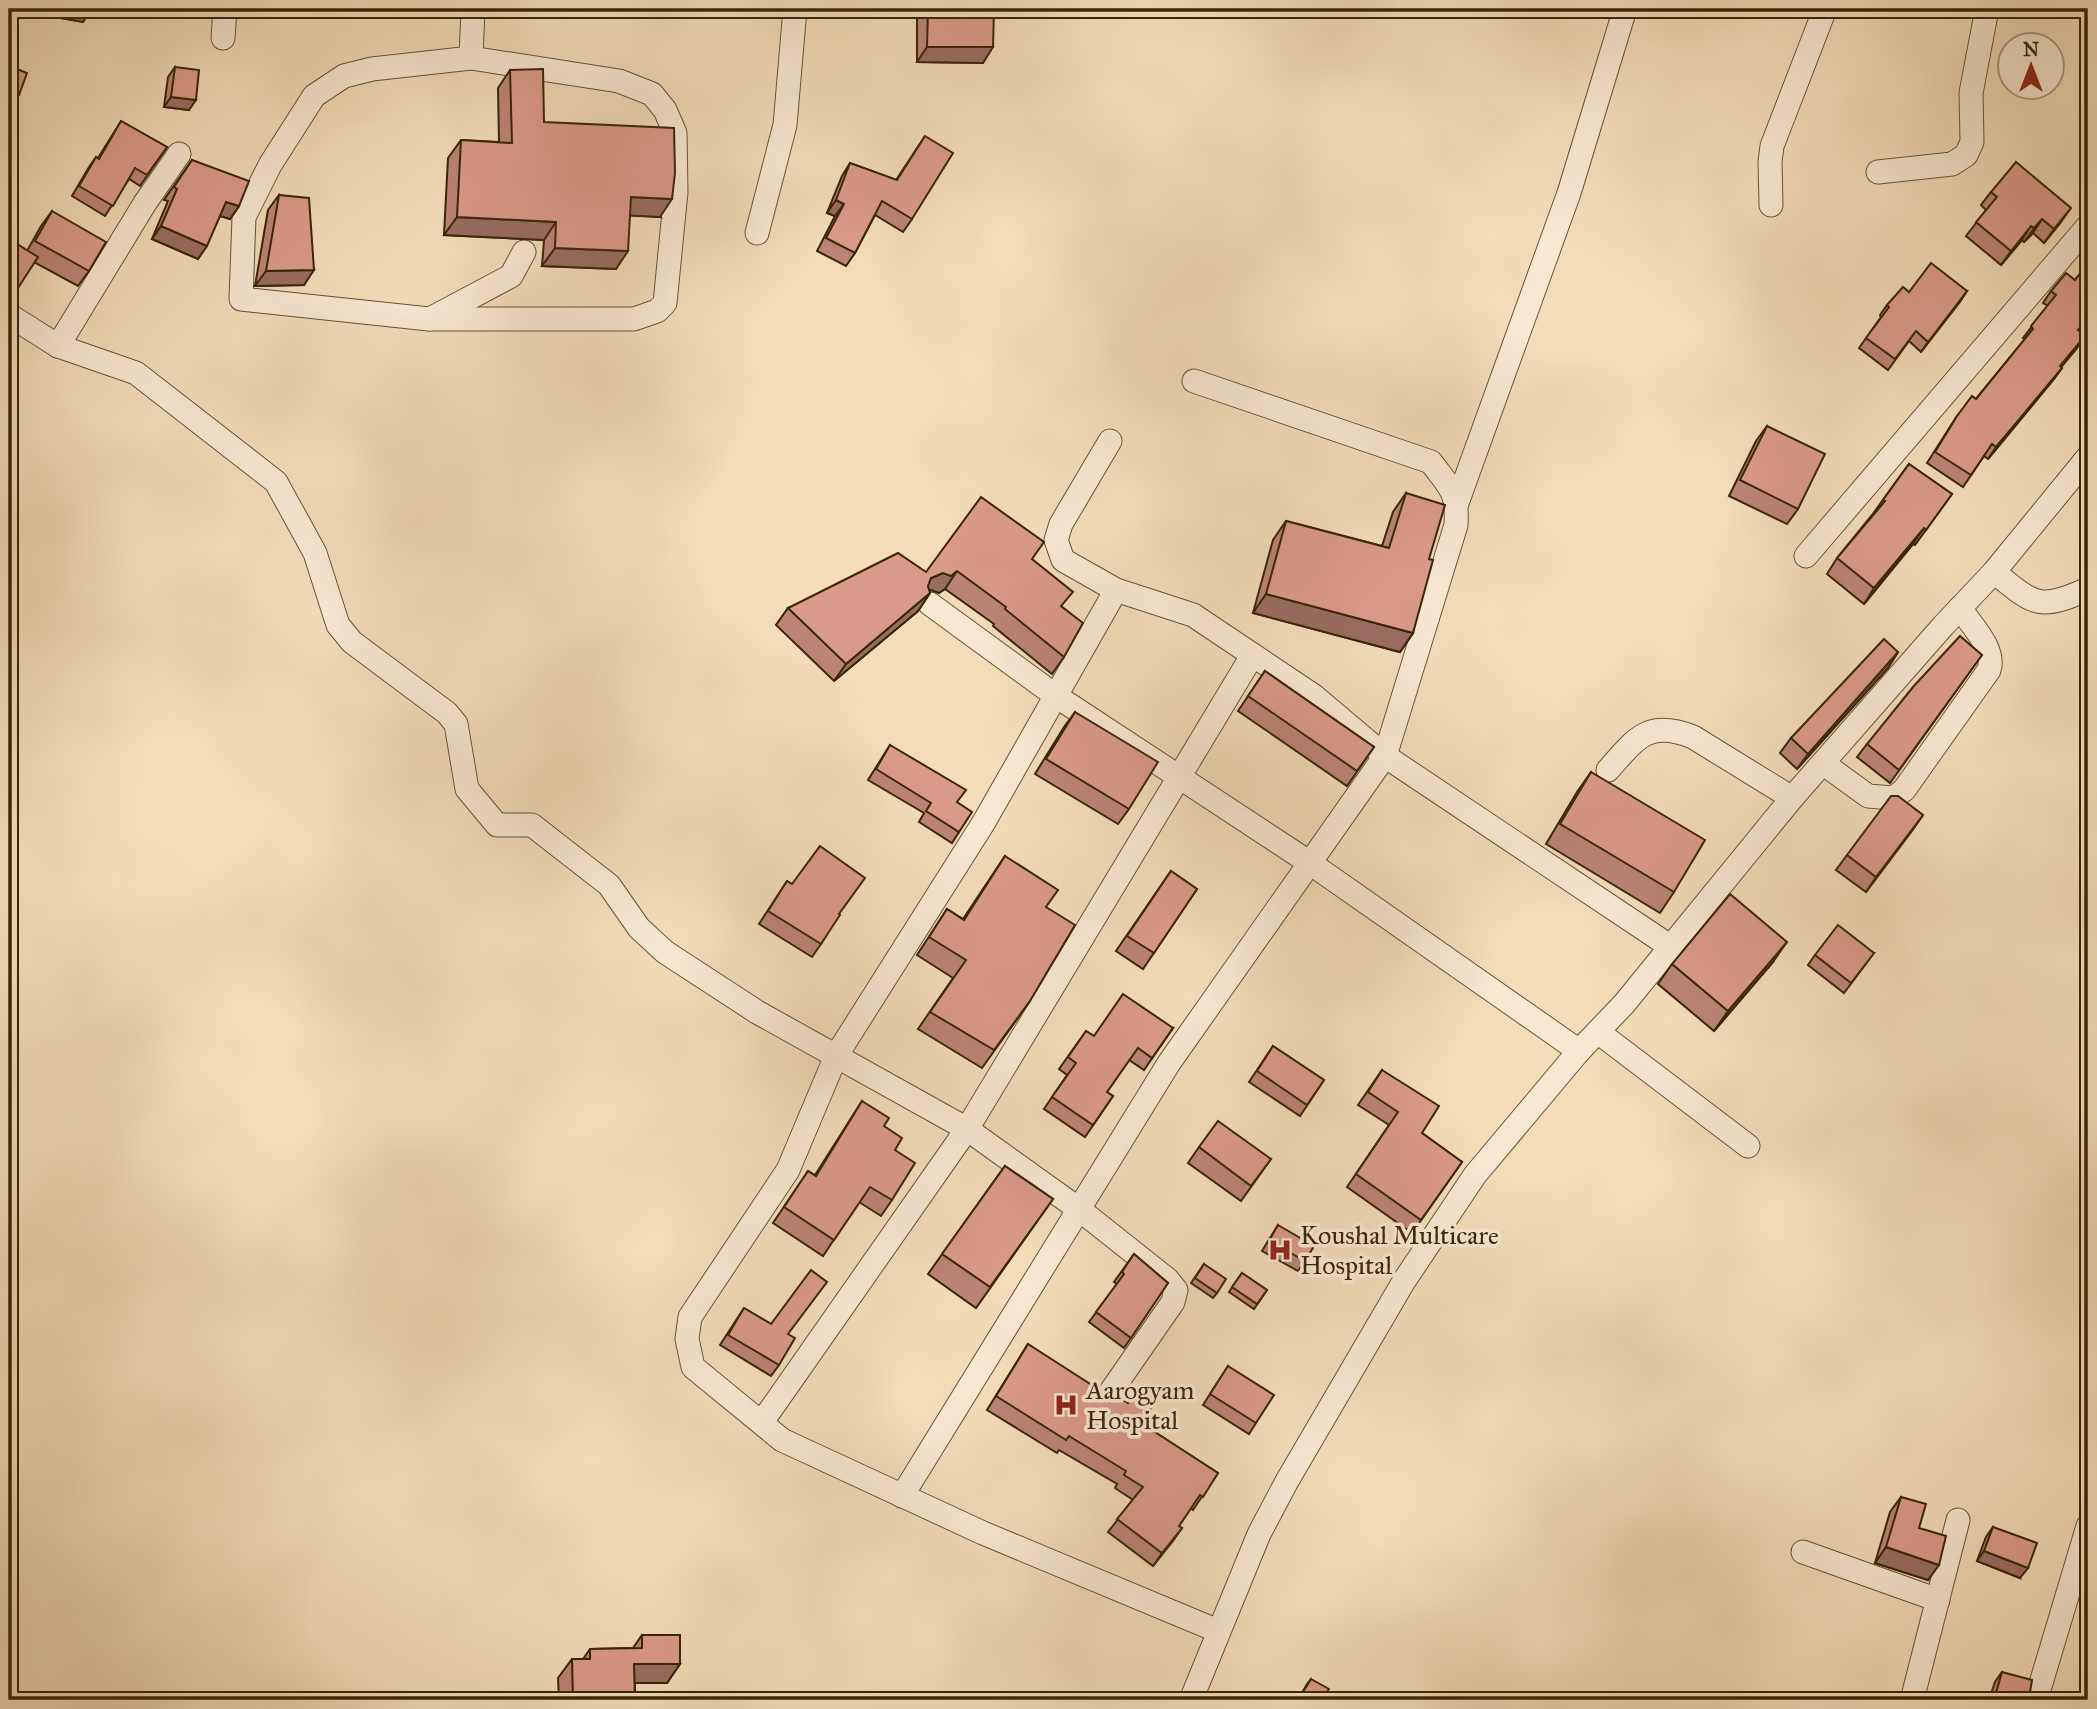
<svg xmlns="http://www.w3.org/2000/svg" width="2097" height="1709" font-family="'IM FELL Great Primer',serif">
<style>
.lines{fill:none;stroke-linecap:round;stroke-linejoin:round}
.minor-casing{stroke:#675333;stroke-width:25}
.minor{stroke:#f8e8d2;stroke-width:23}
.wall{fill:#bb8476;stroke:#382506;stroke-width:2}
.shaded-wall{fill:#996c60;stroke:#382506;stroke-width:2}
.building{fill:#da9a89;stroke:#382506;stroke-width:2}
.labels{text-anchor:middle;stroke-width:7;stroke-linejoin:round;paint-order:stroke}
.poi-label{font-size:26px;fill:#382506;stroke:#f8e8d2;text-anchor:start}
</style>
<rect width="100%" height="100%" fill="#f4dcb9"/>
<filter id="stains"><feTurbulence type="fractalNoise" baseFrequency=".00286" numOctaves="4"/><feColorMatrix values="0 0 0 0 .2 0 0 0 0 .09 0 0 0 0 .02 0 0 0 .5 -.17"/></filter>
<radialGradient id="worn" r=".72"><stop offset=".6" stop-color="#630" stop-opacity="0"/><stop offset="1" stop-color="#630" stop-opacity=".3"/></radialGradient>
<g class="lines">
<g class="minor-casing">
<g id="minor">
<path d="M223,38L225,9"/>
<path d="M471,58L619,81L652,94L665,110L675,133L676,192L665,303L657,311L634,319H429L241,299L244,217L270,165L314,96L344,76L372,69Z"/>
<path d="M471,58L473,9"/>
<path d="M1878,172L1952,164L1966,155L1972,142L1971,93L1987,9"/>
<path d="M1771,205L1770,162L1772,146L1825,9"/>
<path d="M757,233L785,125L795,9"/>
<path d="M9,315L58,346L136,373L276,482L315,553L338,625L352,642L447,713L456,724L467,789L497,825H532L609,885L639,928L665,952L757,1012L967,1129L1080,1210L1167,1279L1176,1290L1173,1302L1107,1397"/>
<path d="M430,319L511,276L524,252"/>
<path d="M58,346L145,203L179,154"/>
<path d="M1110,441L1061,524L1056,540L1063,560L1116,590L1193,615L1314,696L1385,756L1671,947"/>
<path d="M1457,503L1569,193L1625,9"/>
<path d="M1806,556L2088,226"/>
<path d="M1994,572C2035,605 2038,611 2088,589"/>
<path d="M1116,590L984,822L836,1056L788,1170L690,1317L687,1339L693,1367L782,1440L983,1533L1218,1631"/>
<path d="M930,604L1056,696L1310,863L1579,1051"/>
<path d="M1824,764L1868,796L1893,798L1904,790L1989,670C1996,649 1971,625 1960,608"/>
<path d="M1608,770C1636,739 1647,719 1693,737L1792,798"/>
<path d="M1598,1032L1748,1146"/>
<path d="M762,1422L967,1129L1252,656"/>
<path d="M902,1496L1169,1063L1385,756L1456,525C1458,491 1450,488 1431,462L1194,381"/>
<path d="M1803,1552L1938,1600"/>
<path d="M1191,1700L1259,1534L1287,1481L1404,1281L1475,1175L1579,1051L1624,1004L1792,798L1943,626L1994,572L2088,457"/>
<path d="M1912,1700L1958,1520"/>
<path d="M2036,1700L2088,1526"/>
</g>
</g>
<use href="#minor" class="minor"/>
</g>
<g class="wall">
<path d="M57,9H90L83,22L55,17Z"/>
<path d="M917,9H994L983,63L917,62Z"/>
<path d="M175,67L189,110L164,107L168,77Z"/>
<path d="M510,70L544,122L660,217L630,215L616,269L542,266L544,240L444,235L448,158L461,140L499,142L498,88Z"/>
<path d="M121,121L167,147L140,186L129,179L105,216L72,196L89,167L96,157L98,158Z"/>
<path d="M925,136L912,219L903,232L875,215L855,253L846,266L817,251L835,216L827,213L842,176L850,163L896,180Z"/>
<path d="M192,160L239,206L230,219L220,216L198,259L152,239L168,201L164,200Z"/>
<path d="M1991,192L2061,222L2044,243L2033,233L2024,242L2022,240L2001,265L1966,236L1986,210L1981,205Z"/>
<path d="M279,195L304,285L255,286L268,210Z"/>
<path d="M52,211L89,271L78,286L34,262L9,301V239L27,251L41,226Z"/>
<path d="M2088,263V320L2079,331L2077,348L2061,367L2062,368L2054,379L1988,459L1984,456L1963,487L1927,463L1957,416L1976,399L2025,339L2023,338L2048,306L2043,303L2051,291L2075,280Z"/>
<path d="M1967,291L1921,352L1909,341L1888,370L1859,348L1881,317L1880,315L1887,305L1909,292Z"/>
<path d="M1767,426L1798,509L1787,524L1729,496L1756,441Z"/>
<path d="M1909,464L1952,494L1915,545L1913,544L1864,604L1827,574L1837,558L1872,515Z"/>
<path d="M1406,493L1429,559L1413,633L1400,652L1253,613L1273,540L1286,521L1382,546L1393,512Z"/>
<path d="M1032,559L1062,606L1064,657L1052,674L993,626L994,624L945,589L939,593L931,590L929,591L930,593L918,611L834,681L776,625L788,608L926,572Z"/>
<path d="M1898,652L1888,668L1797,769L1780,753L1791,738Z"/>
<path d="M1982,655L1890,783L1857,757L1867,744Z"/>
<path d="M1265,671L1374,747L1347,786L1238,711Z"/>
<path d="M1075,712L1129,809L1118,824L1035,774L1064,727Z"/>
<path d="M890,745L957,802L959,832L952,843L919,822L924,813L868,780Z"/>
<path d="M1591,772L1674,892L1660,913L1546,844L1577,792Z"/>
<path d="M1923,815L1866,892L1836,870L1847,855Z"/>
<path d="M1005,856L1046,907L1030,1001L982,1068L918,1029L953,978L917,955L947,909L963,919Z"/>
<path d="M1171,871L1197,889L1143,969L1116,951Z"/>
<path d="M787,881L839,914L821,944L812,957L759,924Z"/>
<path d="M1874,953L1844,993L1808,965L1815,955Z"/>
<path d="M1773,962L1714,1031L1658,984L1672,964Z"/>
<path d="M1173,1028L1144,1070L1129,1060L1107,1092L1113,1096L1085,1137L1044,1109L1067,1075L1059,1069L1086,1031L1094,1036Z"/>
<path d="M1273,1046L1324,1080L1300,1116L1249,1082Z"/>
<path d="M1382,1070L1422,1133L1462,1162L1412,1233L1347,1187L1389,1125L1358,1105Z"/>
<path d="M862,1101L884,1126L895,1150L892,1200L881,1216L859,1202L823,1256L773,1223L808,1171L815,1175Z"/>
<path d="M1199,1147L1271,1159L1241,1201L1188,1163Z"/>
<path d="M1005,1166L1053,1199L976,1308L928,1274Z"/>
<path d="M1278,1225L1305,1261L1298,1271L1262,1251Z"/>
<path d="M1134,1254L1168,1283L1124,1348L1089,1322L1117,1284L1114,1282Z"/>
<path d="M1204,1264L1217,1293L1213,1298L1191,1283Z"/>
<path d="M1242,1273L1267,1290L1254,1309L1229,1292Z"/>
<path d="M744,1308L788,1334L779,1365L771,1376L720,1345Z"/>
<path d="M1028,1344L1141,1423L1218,1473L1193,1510L1191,1508L1179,1526L1182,1528L1153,1566L1108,1532L1133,1500L1115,1488L1117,1484L1059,1450L1057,1453L987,1410Z"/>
<path d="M1228,1366L1256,1423L1249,1434L1203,1405Z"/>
<path d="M1901,1497L1919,1528L1928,1580L1875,1563L1890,1512Z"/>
<path d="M1993,1527L2020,1578L1977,1561L1986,1537Z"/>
<path d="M642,1635L680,1664L667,1683H635V1700H559L558,1678L572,1659H583L590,1649L633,1648Z"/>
<path d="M2002,1672L2030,1692L2034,1700H1989L1995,1682Z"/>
<path d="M1311,1679L1322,1700H1298L1307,1684Z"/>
</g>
<g class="shaded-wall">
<path d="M61,9H74L90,12L83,22L55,17Z"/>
<path d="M927,47H993L983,63L917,62Z"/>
<path d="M9,91L19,95L15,100L9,97Z"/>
<path d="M171,97L196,100L189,110L164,107Z"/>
<path d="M631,197L672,199L660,217L618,215Z"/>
<path d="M836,200L844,204L835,216L827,213Z"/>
<path d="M226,202L239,206L230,219L217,215Z"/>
<path d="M2071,208L2061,222L2044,243L2054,229Z"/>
<path d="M457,217L556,222L544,240L444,235Z"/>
<path d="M2042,219L2033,233L2024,242L2034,228Z"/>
<path d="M161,226L207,246L198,259L152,239Z"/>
<path d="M2031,226L2022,240L2001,265L2011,251Z"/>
<path d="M555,248L628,251L616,269L542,266Z"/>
<path d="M314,270L304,285L255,286L266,271Z"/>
<path d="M1967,291L1960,302L1921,352L1928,342Z"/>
<path d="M2085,336L2077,348L2052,378L2060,366Z"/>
<path d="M2062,368L2054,379L1988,459L1996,447Z"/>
<path d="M1924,528L1913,544L1864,604L1874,588Z"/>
<path d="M957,571L945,589L939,593L931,590L919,595L931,578L943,573Z"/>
<path d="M930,593L918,611L834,681L846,664Z"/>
<path d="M1266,594L1413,633L1400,652L1253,613Z"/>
<path d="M1898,652L1888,668L1797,769L1808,754Z"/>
<path d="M1923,815L1912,831L1866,892L1876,877Z"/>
<path d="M1787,942L1773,962L1714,1031L1728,1011Z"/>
<path d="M1182,1528L1173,1541L1153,1566L1162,1553Z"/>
<path d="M1886,1547L1939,1565L1928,1580L1875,1563Z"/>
<path d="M1984,1551L2028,1568L2020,1578L1977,1561Z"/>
<path d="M634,1664H680L667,1683H621Z"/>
</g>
<g class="building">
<path d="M74,9H90V12Z"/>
<path d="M928,9H994L993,47H927Z"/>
<path d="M12,67L27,73L19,95L9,91V76Z"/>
<path d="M175,67L199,70L196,100L171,97Z"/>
<path d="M543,69L544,122L674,128L675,173L672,199L631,197L628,251L555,248L556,222L457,217L461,140L512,143L510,70Z"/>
<path d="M121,121L167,147L147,175L135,168L113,206L79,186L96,157L99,159Z"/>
<path d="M925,136L953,153L912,219L882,201L855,253L826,238L844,204L836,200L850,163L897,180Z"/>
<path d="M192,160L249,181L239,206L226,202L207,246L161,226L177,189L174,187Z"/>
<path d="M2016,162L2071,208L2054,229L2042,219L2034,228L2031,226L2011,251L1976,222L1997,197L1991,192Z"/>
<path d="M279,195L309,198L314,270L266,271Z"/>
<path d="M52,211L106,242L89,271L35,241Z"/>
<path d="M9,239L38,257L16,291L9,286Z"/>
<path d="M1931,263L1967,291L1928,342L1916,331L1895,359L1866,338L1889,307L1887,305L1903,287L1909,292Z"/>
<path d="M2088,263V318L2078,330L2085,336L2060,366L2062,368L1996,447L1992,444L1971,475L1935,452L1957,416L1972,396L1976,399L2033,329L2031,326L2056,295L2051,291L2066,273L2075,280Z"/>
<path d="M1767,426L1825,454L1798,509L1740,480Z"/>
<path d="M1909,464L1952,494L1926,530L1924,528L1874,588L1837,558L1885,501L1883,500Z"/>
<path d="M1406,493L1445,505L1429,559L1433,560L1413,633L1266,594L1286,521L1389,548Z"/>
<path d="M981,497L1044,542L1032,559L1073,592L1061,606L1083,623L1064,657L1005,609L1006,607L957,571L951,576L943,573L931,578L928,586L930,593L846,664L788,608L898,553L926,572Z"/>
<path d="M1960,636L1982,655L1899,770L1867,744L1913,687Z"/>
<path d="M1884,639L1898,652L1808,754L1791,738Z"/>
<path d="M1265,671L1374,747L1357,771L1248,696Z"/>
<path d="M1075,712L1158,762L1129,809L1046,759Z"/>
<path d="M890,745L966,790L957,802L972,812L959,832L926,811L931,803L876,769Z"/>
<path d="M1591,772L1705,840L1674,892L1560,824Z"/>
<path d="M1891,796H1898L1923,815L1876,877L1847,855Z"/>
<path d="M820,846L865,878L839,914L840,915L821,944L768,911L787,881L792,884Z"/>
<path d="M1005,856L1058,890L1046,907L1075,925L1030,1001L994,1050L930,1012L966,960L929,937L947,909L964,920Z"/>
<path d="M1171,871L1197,889L1154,953L1127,936Z"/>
<path d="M1730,894L1787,942L1728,1011L1672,964Z"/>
<path d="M1838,925L1874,953L1851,983L1815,955Z"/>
<path d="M1123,994L1173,1028L1152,1058L1138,1048L1107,1092L1113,1096L1093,1125L1052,1097L1076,1063L1068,1057L1086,1031L1094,1036Z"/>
<path d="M1273,1046L1324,1080L1307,1105L1257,1071Z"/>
<path d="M1382,1070L1439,1106L1422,1133L1462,1162L1421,1220L1356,1174L1398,1112L1368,1092Z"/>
<path d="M862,1101L889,1118L884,1126L902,1138L895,1150L915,1163L892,1200L870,1187L834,1240L784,1207L808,1171L816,1176Z"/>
<path d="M1218,1121L1271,1159L1251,1186L1199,1147Z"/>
<path d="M1005,1166L1053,1199L990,1287L942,1254Z"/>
<path d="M1278,1225L1314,1246L1305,1261L1269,1241Z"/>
<path d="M1134,1254L1168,1283L1131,1338L1096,1312L1124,1274L1122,1272Z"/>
<path d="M1204,1264L1226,1279L1217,1293L1195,1278Z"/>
<path d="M811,1270L827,1282L788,1334L795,1338L779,1365L728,1335L744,1308L771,1324Z"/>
<path d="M1242,1273L1267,1290L1257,1304L1232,1287Z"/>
<path d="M1028,1344L1109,1396L1119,1397L1128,1403L1132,1397L1151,1408L1141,1423L1218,1473L1203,1497L1200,1495L1179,1526L1182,1528L1162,1553L1117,1519L1143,1487L1124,1475L1126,1471L1069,1436L1066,1440L996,1396Z"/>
<path d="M1228,1366L1274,1395L1256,1423L1210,1394Z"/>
<path d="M1901,1497L1926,1504L1919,1528L1946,1536L1939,1565L1886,1547Z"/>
<path d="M1993,1527L2037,1543L2028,1568L1984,1551Z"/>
<path d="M642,1635H680V1664H634L635,1700H573L572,1659H590V1649L642,1648Z"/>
<path d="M2002,1672L2032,1680L2030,1692L2034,1700H1994Z"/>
<path d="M1311,1679L1329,1689L1322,1700H1312L1301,1695Z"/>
</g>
<defs>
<g id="hospital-bare" transform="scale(1.89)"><path d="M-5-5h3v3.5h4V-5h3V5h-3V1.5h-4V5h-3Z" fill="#8f2418" stroke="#f8e8d2" stroke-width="2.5" paint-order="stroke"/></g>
</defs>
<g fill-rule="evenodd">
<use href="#hospital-bare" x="1280" y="1250"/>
<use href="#hospital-bare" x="1066" y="1405"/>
</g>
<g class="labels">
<g class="poi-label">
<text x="1300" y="1244">Koushal Multicare<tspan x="1300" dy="30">Hospital</tspan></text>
<text x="1086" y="1399">Aarogyam<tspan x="1086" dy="30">Hospital</tspan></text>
</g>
</g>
<rect width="2097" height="1709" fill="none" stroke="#f4dcb9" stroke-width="35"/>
<rect x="10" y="10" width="2076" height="1688" fill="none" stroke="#382506" stroke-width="3.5"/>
<rect x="18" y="18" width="2062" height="1674" fill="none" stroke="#382506" stroke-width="2"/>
<g transform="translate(2031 66)"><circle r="33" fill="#f8e8d2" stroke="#ab9a80" stroke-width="2"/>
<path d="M0-5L12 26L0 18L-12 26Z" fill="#8f2418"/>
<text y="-10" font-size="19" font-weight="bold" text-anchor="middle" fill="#382506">N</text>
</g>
<rect width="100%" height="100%" filter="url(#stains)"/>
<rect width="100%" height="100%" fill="url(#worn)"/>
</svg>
